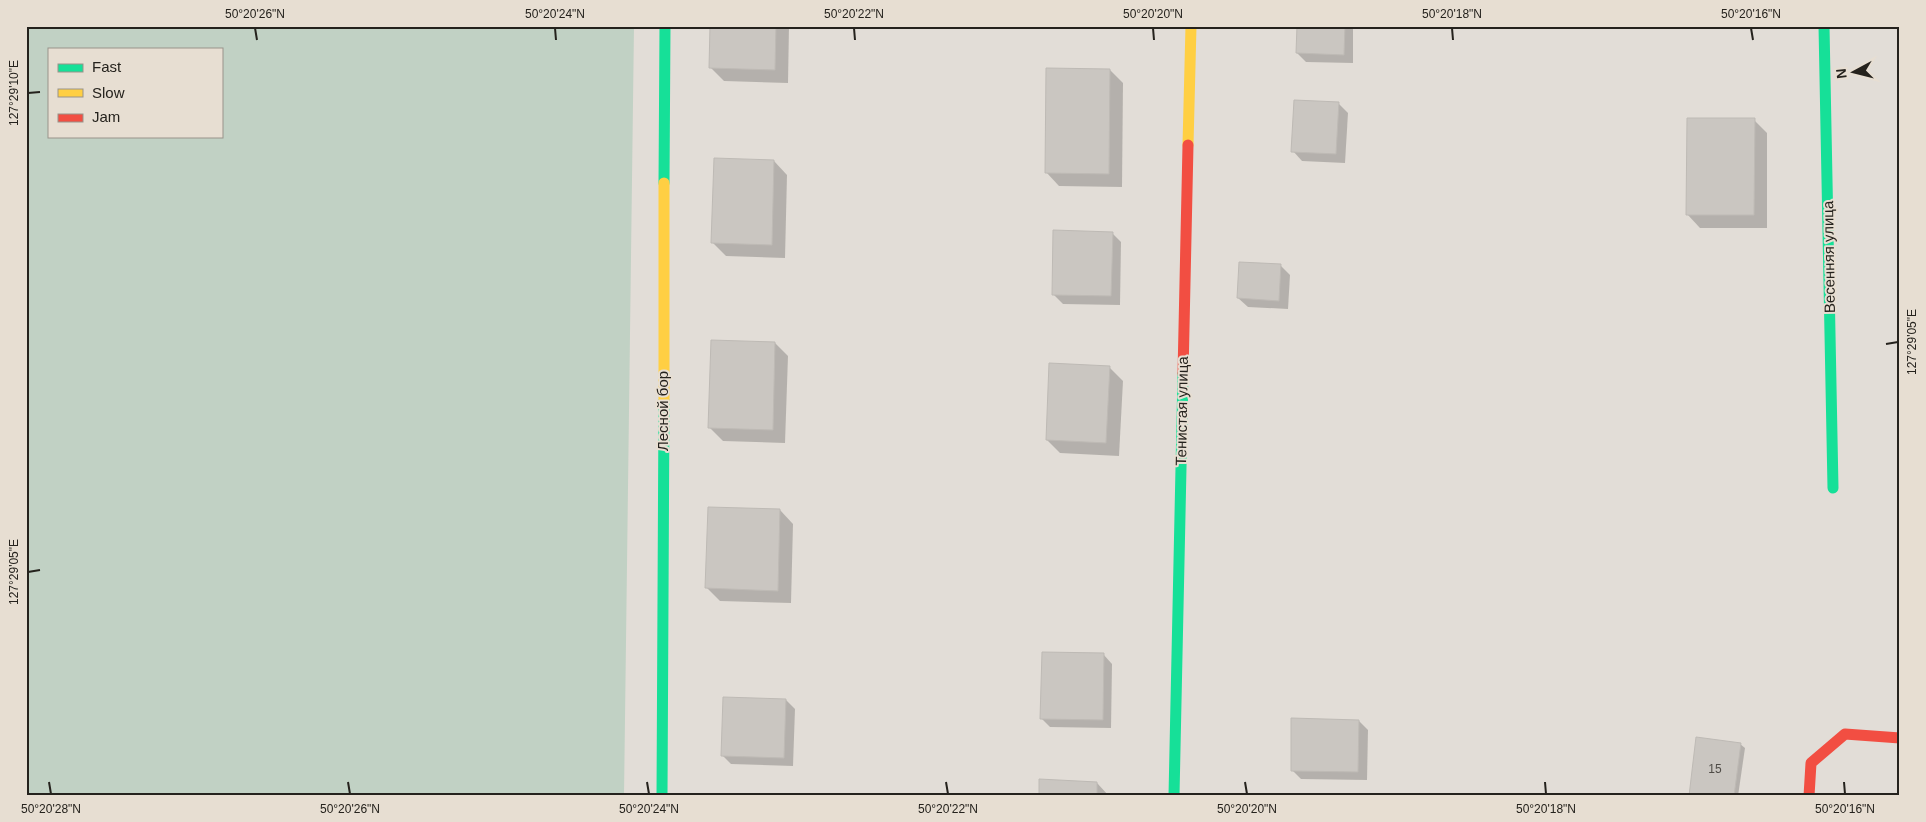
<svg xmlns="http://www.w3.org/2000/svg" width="1926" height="822" font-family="Arial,sans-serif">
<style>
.green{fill:#c1d1c4;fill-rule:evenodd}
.shadow{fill:#0003}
.building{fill:#cac6c1;stroke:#bebab5}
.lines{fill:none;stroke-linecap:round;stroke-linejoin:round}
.fast{stroke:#16e098;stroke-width:11}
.slow{stroke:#ffcf43;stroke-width:11}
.jam{stroke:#f24e42;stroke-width:11}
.ticks{fill:none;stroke:#25221d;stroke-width:2}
.labels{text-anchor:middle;stroke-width:4;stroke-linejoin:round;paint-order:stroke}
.number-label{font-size:12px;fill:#4f4c47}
.street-label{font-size:15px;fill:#25221d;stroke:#e7ded2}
.neatline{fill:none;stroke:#25221d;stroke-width:2}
.ticks-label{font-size:12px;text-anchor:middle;fill:#25221d}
</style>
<rect width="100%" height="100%" fill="#e2ddd7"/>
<path class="green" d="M26,26H634L624,796H26ZM49,49H221V136H49Z"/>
<g class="shadow">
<path d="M712,26H789L788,83L724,81L710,67Z"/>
<path d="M1298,26H1353V63L1306,62L1297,53Z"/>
<path d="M1110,70L1123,83L1122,187L1059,186L1046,172Z"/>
<path d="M1339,104L1348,113L1345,163L1302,161L1293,151Z"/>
<path d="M1754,120L1767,133V228H1700L1687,214Z"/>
<path d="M774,161L787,175L785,258L726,256L713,243Z"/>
<path d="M1112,233L1121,242L1120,305L1063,304L1053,294Z"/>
<path d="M1280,265L1290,275L1288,309L1248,307L1238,298Z"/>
<path d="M775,343L788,356L785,443L723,441L710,428Z"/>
<path d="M1109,367L1123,381L1119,456L1060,453L1047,440Z"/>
<path d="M780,510L793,524L791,603L720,601L707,588Z"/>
<path d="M1103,654L1112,664L1111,728L1050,727L1041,718Z"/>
<path d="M786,700L795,709L793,766L731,764L722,755Z"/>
<path d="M1359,721L1368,730L1367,780L1301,779L1292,770Z"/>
<path d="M1740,744L1745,748L1738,796H1690Z"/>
<path d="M1097,783L1109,796H1040Z"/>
</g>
<g class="building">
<path d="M710,26H776L775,70L709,68Z"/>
<path d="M1297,26H1345L1344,55L1296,53Z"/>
<path d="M1046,68L1110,69L1109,174L1045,173Z"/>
<path d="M1294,100L1339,102L1336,154L1291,152Z"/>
<path d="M1687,118H1755L1754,215H1686Z"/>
<path d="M714,158L774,160L772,245L711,243Z"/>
<path d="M1053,230L1113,232L1111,296L1052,295Z"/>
<path d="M1239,262L1281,264L1279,301L1237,298Z"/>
<path d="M711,340L775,342L773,430L708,428Z"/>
<path d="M1049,363L1110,366L1106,443L1046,440Z"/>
<path d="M708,507L780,509L778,591L705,588Z"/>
<path d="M1042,652L1104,653L1103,720L1040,719Z"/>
<path d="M723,697L786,699L784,758L721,756Z"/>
<path d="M1291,718L1359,720L1358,772L1291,771Z"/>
<path d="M1696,737L1741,743L1734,796H1689Z"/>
<path d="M1039,779L1097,782V796H1039Z"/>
</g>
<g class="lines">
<g class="fast">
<path d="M1824,26L1833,488"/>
<path d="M664,183L665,26"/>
<path d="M662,796L664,401"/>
<path d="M1174,796L1183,374"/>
</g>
<g class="slow">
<path d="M1188,145L1191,26"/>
<path d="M664,401V183"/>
</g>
<g class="jam">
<path d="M1183,374L1188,145"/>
<path d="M1809,796L1811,763L1845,734L1900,738"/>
</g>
</g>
<path class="ticks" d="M255,28L257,40M555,28L556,40M854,28L855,40M1153,28L1154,40M1452,28L1453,40M1751,28L1753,40M28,93L40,92M1886,344L1898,342M28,572L40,570M49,782L51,794M348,782L350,794M647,782L649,794M946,782L948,794M1245,782L1247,794M1545,782L1546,794M1844,782L1845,794"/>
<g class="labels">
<g class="number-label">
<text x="1715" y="773">15</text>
</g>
<g class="street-label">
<text transform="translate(1829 257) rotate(-91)" y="5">Весенняя улица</text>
<text transform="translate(663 411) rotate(-90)" y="5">Лесной бор</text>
<text transform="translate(1182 411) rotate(-89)" y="5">Тенистая улица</text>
</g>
</g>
<rect width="1926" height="822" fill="none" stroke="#e7ded2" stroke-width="55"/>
<rect x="48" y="48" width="175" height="90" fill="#e7ded2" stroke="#99938a"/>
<rect x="58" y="64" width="25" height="8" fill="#16e098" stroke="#99938a"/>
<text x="92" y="72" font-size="15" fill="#25221d">Fast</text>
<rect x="58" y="89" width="25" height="8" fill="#ffcf43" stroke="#99938a"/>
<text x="92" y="98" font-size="15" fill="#25221d">Slow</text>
<rect x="58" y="114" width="25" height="8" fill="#f24e42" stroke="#99938a"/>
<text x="92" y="122" font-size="15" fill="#25221d">Jam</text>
<g transform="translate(1854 72) rotate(263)" stroke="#e7ded2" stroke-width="4" paint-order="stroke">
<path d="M0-4L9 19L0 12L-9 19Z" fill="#25221d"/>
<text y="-8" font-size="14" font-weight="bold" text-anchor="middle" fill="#25221d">N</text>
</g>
<rect x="28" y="28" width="1870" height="766" class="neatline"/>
<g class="ticks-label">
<text x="255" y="18">50°20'26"N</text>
<text x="555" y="18">50°20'24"N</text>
<text x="854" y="18">50°20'22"N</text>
<text x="1153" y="18">50°20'20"N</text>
<text x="1452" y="18">50°20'18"N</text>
<text x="1751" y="18">50°20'16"N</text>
<text transform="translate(14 93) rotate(-90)" y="4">127°29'10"E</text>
<text transform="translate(1912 342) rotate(-90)" y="4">127°29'05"E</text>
<text transform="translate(14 572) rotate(-90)" y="4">127°29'05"E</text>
<text x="51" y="813">50°20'28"N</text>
<text x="350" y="813">50°20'26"N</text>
<text x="649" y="813">50°20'24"N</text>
<text x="948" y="813">50°20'22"N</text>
<text x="1247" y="813">50°20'20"N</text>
<text x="1546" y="813">50°20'18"N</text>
<text x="1845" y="813">50°20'16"N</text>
</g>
</svg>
